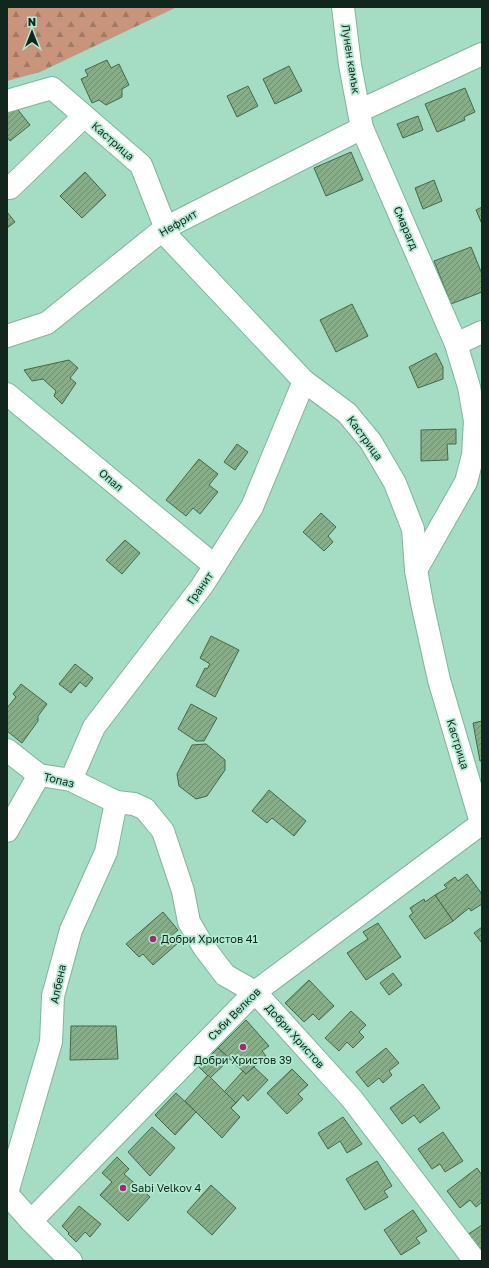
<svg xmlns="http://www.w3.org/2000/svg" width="489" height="1268" font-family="'Golos Text',sans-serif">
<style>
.forest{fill:url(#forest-firs)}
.building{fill:url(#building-hatch);stroke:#446847}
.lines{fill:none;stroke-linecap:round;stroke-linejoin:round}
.minor-casing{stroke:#7eb59e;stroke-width:24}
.minor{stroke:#fff;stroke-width:22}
.poi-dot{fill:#a52778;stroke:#b1ead1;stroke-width:1.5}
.labels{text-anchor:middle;stroke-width:3.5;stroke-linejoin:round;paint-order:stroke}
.street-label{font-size:11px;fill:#11271e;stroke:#b1ead1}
.poi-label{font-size:11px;fill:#11271e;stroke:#b1ead1;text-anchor:start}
</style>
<defs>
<pattern id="forest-firs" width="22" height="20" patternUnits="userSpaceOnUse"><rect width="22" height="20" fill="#c8947b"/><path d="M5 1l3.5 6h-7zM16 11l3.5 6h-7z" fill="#a17964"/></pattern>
<pattern id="building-hatch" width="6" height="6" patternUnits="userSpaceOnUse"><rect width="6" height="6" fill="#87ae89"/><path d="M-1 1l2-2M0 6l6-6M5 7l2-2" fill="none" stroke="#6d8e6f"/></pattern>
</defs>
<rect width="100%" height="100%" fill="#a4dcc4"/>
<path class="forest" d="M7,7H177L40,72L7,81Z"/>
<g class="building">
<path d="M107,60L111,68L119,64L129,85L122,89V97L106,105L99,100L92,103L81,79L88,76L85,70Z"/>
<path d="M289,66L302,91L275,104L263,79Z"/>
<path d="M248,86L258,106L237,117L227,96Z"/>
<path d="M465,88L475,112L464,117L465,120L437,132L425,104Z"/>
<path d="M15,106L30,125L10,141L7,137V113Z"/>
<path d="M418,116L423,130L403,138L397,124Z"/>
<path d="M351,152L363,180L326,196L314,168Z"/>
<path d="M85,172L106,195L82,218L60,196Z"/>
<path d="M434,180L442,201L423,209L415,188Z"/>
<path d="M482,207V224L476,210Z"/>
<path d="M7,212L15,222L7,228Z"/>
<path d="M471,247L482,274V292L451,304L434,261Z"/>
<path d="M352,304L368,336L336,352L320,320Z"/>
<path d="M436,353L443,367V379L418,388L409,367Z"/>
<path d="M69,360L78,368L70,378L76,383L62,404L54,396L56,391L43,379L32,381L24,370Z"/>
<path d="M456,429V444H447L448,460L421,461V430Z"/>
<path d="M237,444L248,452L235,470L224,462Z"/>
<path d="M199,459L218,474L209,485L218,492L200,514L193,508L186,516L166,500Z"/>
<path d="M321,513L336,527L328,536L333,542L324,551L303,532Z"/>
<path d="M125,540L140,553L122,574L106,560Z"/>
<path d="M211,636L239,650L215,697L196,686L205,668L207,669L210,664L200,658Z"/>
<path d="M75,664L93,678L86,687L80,682L71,693L59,684Z"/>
<path d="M21,684L47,704L38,716V721L22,743L7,731V708L16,697L13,694Z"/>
<path d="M191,704L217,718L204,741H196L178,729Z"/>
<path d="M482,721V761H480L473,723Z"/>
<path d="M206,744L225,760V770L207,796L196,799L179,786L177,774L192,745Z"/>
<path d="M269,790L306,821L294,836L272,818L267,823L252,811Z"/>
<path d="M467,874L482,894V904L471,911L469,908L453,921L435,895L447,888L444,885L455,877L458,881Z"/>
<path d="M435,895L453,921L425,939L409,916L413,913L410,908L424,899L425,902Z"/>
<path d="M163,912L178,930L171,936L178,943L153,965L143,954L139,957L126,944Z"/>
<path d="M378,923L401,957L366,980L347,953L368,939L363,932Z"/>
<path d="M482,927V943L474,933Z"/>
<path d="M393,973L402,985L389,995L380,983Z"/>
<path d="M309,980L334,1006L319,1020L313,1014L304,1022L285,1003Z"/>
<path d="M351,1011L366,1025L359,1032L364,1037L353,1048L347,1042L339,1051L325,1038Z"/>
<path d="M246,1020L269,1046L262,1051L266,1056L246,1074L218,1048Z"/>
<path d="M71,1026H116L118,1059L70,1060Z"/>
<path d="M218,1048L230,1059L210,1078L199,1067Z"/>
<path d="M386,1048L399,1063L389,1071L392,1075L383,1083L379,1078L368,1087L356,1072Z"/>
<path d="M254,1067L268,1080L248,1101L243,1095L236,1103L224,1092L243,1071L246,1074Z"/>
<path d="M292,1069L308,1085L298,1094L303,1099L287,1114L267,1093Z"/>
<path d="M208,1075L236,1103L231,1108L240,1117L222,1138L185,1101Z"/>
<path d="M423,1084L440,1108L420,1123L414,1115L402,1124L390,1108Z"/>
<path d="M176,1093L196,1112L175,1135L155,1115Z"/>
<path d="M343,1117L362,1144L347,1153L340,1141L328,1149L318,1133Z"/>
<path d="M152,1127L175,1148L150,1176L128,1152Z"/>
<path d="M443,1132L463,1161L445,1172L440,1164L432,1169L418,1149Z"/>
<path d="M117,1157L129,1169L124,1174L150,1197L128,1221L100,1195L112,1182L102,1173Z"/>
<path d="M377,1161L392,1186L384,1191L388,1197L365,1210L346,1179Z"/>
<path d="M477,1168L482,1175V1202L476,1207L470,1200L460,1208L447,1191Z"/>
<path d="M211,1185L236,1208L212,1235L187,1212Z"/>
<path d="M79,1206L101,1224L90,1237L85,1232L76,1242L68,1234L69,1233L62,1226Z"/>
<path d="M413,1210L427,1231L416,1238L420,1243L401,1255L384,1230Z"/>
<path d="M482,1225V1257L467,1235Z"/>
</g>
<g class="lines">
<g class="minor-casing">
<g id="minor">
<path d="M343,7L350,65L362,128L456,344L469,387L475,421L473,455L466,482L416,570"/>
<path d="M7,101L52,88L141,165L170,239L304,381L347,413L371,442L395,483L413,529L416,570L422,603L439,680L482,826"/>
<path d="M359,111L482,54"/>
<path d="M7,188H10L84,116"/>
<path d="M7,336L47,323L165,228L362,128"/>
<path d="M456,344L482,332"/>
<path d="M7,394L215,566"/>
<path d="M7,750L39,775L71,780L116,802L134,804L145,809L163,831L183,891L189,922L203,946L225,975L255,992L352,1099L475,1261"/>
<path d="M71,780L94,727L202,586L252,507L304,381"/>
<path d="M7,831L39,775"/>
<path d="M7,1193L51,1042L53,996L71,930L106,852L116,802"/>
<path d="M7,1194L31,1221L71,1261"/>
<path d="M31,1221L255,992L482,823"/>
</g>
</g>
<use href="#minor" class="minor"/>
</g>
<g class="poi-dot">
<circle cx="153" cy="939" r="4"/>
<circle cx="243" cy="1047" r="4"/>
<circle cx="123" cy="1188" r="4"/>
</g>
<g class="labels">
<g class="street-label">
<text transform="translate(351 59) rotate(81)" y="4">Лунен камък</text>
<text transform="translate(113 141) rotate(41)" y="4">Кастрица</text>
<text transform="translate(178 223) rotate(-30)" y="4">Нефрит</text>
<text transform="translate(406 228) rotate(67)" y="4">Смарагд</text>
<text transform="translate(365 438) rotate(54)" y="4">Кастрица</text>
<text transform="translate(111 480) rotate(40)" y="4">Опал</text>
<text transform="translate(200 588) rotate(-55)" y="4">Гранит</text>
<text transform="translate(458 744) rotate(73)" y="4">Кастрица</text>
<text transform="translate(59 780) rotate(14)" y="4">Топаз</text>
<text transform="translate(58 984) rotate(-78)" y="4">Албена</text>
<text transform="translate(234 1014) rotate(-45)" y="4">Съби Велков</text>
<text transform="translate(295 1036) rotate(48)" y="4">Добри Христов</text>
</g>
<g class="poi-label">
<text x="161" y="943">Добри Христов 41</text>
<text x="243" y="1064" text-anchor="middle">Добри Христов 39</text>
<text x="131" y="1192">Sabi Velkov 4</text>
</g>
</g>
<rect width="489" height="1268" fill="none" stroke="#11271e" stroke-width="16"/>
<g transform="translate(32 32)" stroke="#b1ead1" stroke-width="3" paint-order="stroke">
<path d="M0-3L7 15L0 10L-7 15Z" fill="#11271e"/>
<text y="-6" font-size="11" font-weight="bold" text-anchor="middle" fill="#11271e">N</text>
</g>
</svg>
